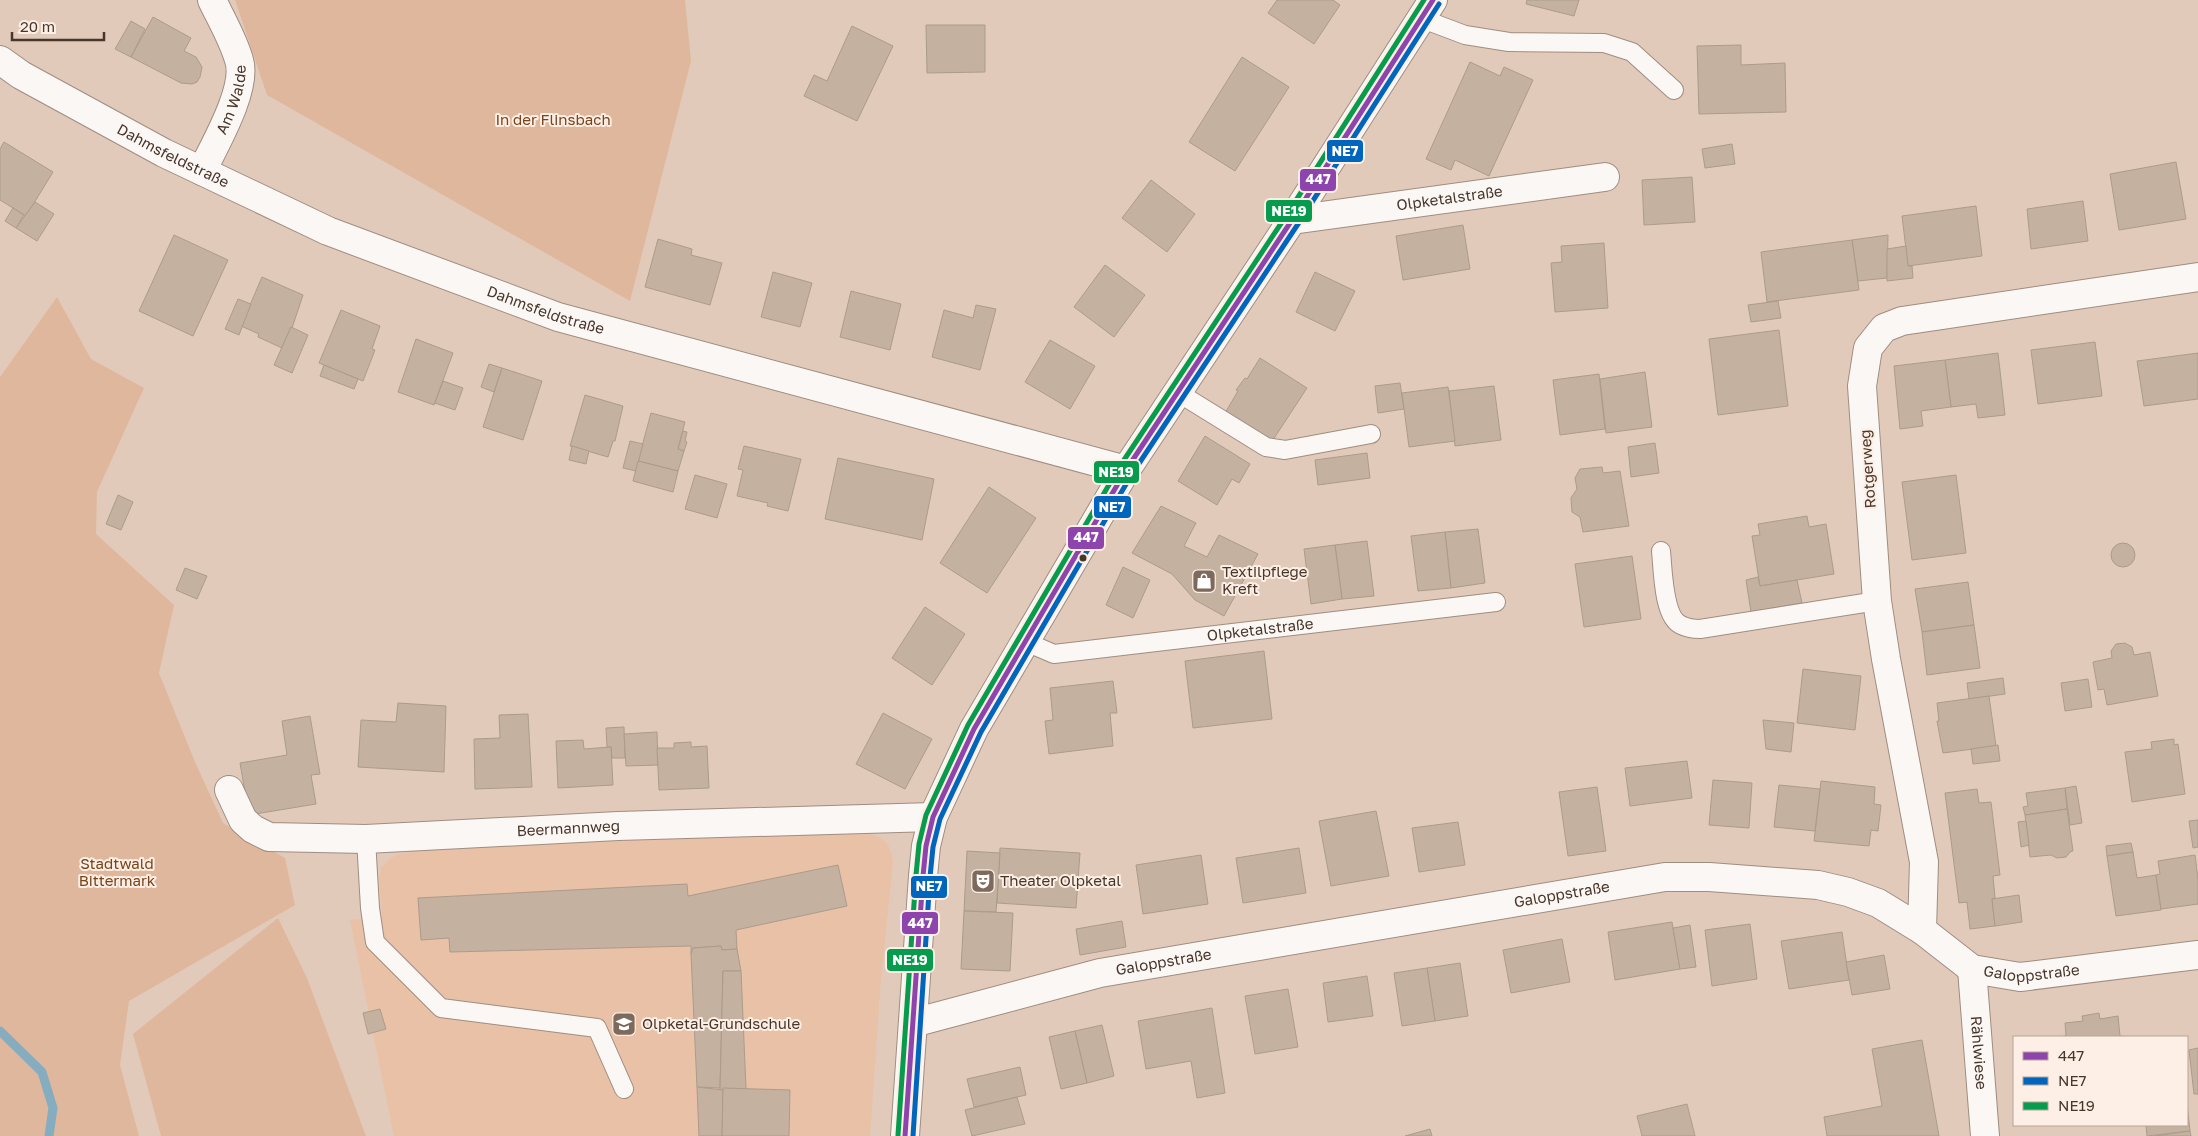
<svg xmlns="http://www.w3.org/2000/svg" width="2198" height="1136" font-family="'Golos Text',sans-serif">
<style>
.built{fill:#e8c1a6}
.green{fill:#dfb79c}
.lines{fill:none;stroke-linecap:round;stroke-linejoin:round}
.stream{stroke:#86acc0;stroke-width:9}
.building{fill:#c4b1a0;stroke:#ac9b8c}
.service-casing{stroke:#9f8d81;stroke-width:20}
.minor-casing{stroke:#9f8d81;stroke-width:30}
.tertiary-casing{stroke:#9f8d81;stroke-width:30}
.service{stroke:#fbf7f5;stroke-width:18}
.minor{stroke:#fbf7f5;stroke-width:28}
.tertiary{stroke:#fbf7f5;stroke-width:28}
.bus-1-casing{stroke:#fdefe5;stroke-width:9}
.bus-2-casing{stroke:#fdefe5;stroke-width:9}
.bus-3-casing{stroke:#fdefe5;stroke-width:9}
.bus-1{stroke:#8e44ad;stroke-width:5}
.bus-2{stroke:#0065bd;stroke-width:5}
.bus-3{stroke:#079b4d;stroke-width:5}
.bus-dot{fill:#48362a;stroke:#fdefe5;stroke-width:2}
.labels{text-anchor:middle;stroke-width:4;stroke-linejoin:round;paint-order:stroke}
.street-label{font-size:15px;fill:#48362a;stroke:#fdefe5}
.park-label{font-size:15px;fill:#79441a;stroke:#fdefe5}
.poi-label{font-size:15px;fill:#48362a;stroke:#fdefe5;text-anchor:start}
.line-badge{stroke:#fdefe5;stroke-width:2}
.badge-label{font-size:14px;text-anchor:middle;font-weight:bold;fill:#fff}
</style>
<rect width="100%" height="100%" fill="#e2caba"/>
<path class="built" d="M866,833L877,836L886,842L891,851L893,863L881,978L870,1136H394L350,920L382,916L379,879L381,868L389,859L399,854L415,851L675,838Z"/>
<g class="green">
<path d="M235,0H685L691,61L630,301L267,95Z"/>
<path d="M57,297L91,359L144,388L97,492L96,534L174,605L159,673L195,762L223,823L285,858L295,905L129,1001L120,1065L139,1136H0V377Z"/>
<path d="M278,918L307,978L366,1136H161L133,1034Z"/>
</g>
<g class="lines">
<path class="stream" d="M0,1031L42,1072L53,1108L49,1136"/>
</g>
<g class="building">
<path d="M1277,0H1333L1340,5L1314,44L1268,13Z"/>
<path d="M1527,0H1579L1574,16L1526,4Z"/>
<path d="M153,17L191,38L184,51L196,57L202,67L200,77L197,82L192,84L181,83L131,57Z"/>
<path d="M131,21L145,29L131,57L115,49Z"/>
<path d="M926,25H985V72L927,73Z"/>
<path d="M852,26L893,46L857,121L804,96L814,75L827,81Z"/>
<path d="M1741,45V65L1785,63L1786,112L1699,114L1697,46Z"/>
<path d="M1242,57L1289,87L1235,171L1189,142Z"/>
<path d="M1470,62L1500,76L1504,67L1533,80L1489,176L1455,160L1451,170L1426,159Z"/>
<path d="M4,142L53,172L26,216L0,200V149Z"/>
<path d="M1732,144L1735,164L1705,168L1702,149Z"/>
<path d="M2176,162L2186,219L2119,230L2110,174Z"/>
<path d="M1692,177L1695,222L1644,225L1642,180Z"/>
<path d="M1151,180L1195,214L1167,252L1122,218Z"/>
<path d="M2083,201L2088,241L2031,249L2027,209Z"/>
<path d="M35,202L54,214L37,241L16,228Z"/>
<path d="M1976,206L1982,256L1908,266L1902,216Z"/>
<path d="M13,208L24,215L16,228L5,221Z"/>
<path d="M1463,225L1470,269L1403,280L1396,236Z"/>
<path d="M174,235L228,260L193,336L139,311Z"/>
<path d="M1888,235L1887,278L1858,281L1852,240Z"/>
<path d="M658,239L692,249L691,255L722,263L710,305L645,287Z"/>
<path d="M1852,240L1859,290L1767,302L1761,252Z"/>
<path d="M1604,243L1608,308L1555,312L1551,263L1562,262L1561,246Z"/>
<path d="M1906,246L1908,266H1912L1913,278L1887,281V249Z"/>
<path d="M1105,265L1145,295L1114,337L1074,307Z"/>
<path d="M773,272L812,283L800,327L761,317Z"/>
<path d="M1315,272L1355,291L1335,331L1296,312Z"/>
<path d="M262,277L303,295L292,328L291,327L282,348L258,337L259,334L241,326Z"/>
<path d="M851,291L901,304L890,350L840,337Z"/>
<path d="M238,299L251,304L239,335L225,329Z"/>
<path d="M1778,301L1781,318L1751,322L1748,305Z"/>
<path d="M976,305L996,309L980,370L932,357L944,310L973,318Z"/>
<path d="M341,310L380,326L372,349L375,350L363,381L319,363Z"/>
<path d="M291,327L308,335L292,373L274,365Z"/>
<path d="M1779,330L1788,406L1718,415L1709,339Z"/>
<path d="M416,339L453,353L434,405L398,392Z"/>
<path d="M1050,340L1095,366L1070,409L1025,382Z"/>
<path d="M2095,342L2102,396L2038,404L2031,350Z"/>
<path d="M1998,353L2005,415L1978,418L1976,404L1951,407L1945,360Z"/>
<path d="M2198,353V399L2144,406L2137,361Z"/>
<path d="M1260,358L1307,388L1271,443L1225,413L1238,391L1236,390L1245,378L1247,379Z"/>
<path d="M1945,360L1951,407L1921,411L1923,426L1900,429L1894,366Z"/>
<path d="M489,364L502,368L494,392L481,387Z"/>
<path d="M324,365L358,379L354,389L320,376Z"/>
<path d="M502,368L542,381L523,440L483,427Z"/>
<path d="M1645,372L1652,427L1606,433L1600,379Z"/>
<path d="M1599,374L1605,429L1560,435L1553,380Z"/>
<path d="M443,381L463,388L455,410L435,403Z"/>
<path d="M1400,383L1404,409L1378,413L1375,386Z"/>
<path d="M1494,386L1501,440L1455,446L1449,391Z"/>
<path d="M1448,387L1455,441L1409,447L1402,393Z"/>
<path d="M585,395L623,406L615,441H613L608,457L570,446Z"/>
<path d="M651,413L685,422L678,449L684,451L678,471L638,461Z"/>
<path d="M683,431L687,432L685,441L687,442L684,451L678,449Z"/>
<path d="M1205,436L1250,464L1239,483L1232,479L1217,505L1178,481Z"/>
<path d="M630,441L643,444L636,471L623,468Z"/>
<path d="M1655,443L1659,473L1631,477L1628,447Z"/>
<path d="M572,446L589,451L586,464L569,460Z"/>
<path d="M744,446L801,459L788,511L767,506L768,503L737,496L743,470L738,469Z"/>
<path d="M1367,453L1370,478L1318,485L1315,460Z"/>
<path d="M838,458L934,479L922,540L825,519Z"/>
<path d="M638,461L678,471L673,492L633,481Z"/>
<path d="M1602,467L1603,473L1620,471L1629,526L1583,532L1580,517L1572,512L1571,498L1577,489L1575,478L1580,469Z"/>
<path d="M695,475L727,484L717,518L685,509Z"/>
<path d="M1956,475L1966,553L1912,560L1902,482Z"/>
<path d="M989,487L1036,518L987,593L940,563Z"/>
<path d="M118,495L133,502L121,530L106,524Z"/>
<path d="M1161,506L1196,523L1184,546L1207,557L1219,535L1258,554L1224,616L1195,600L1172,574L1132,553Z"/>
<path d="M1807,516L1809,527L1826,524L1834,574L1760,586L1752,536L1760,535L1758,524Z"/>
<path d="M1478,529L1485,583L1451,588L1445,532Z"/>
<path d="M1445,532L1451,588L1418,591L1411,536Z"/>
<path d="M1367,541L1374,596L1342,599L1335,545Z"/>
<circle cx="2123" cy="555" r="12"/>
<path d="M1335,545L1342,599L1311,604L1304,549Z"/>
<path d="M1632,556L1641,619L1584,627L1575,564Z"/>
<path d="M1123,567L1150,580L1133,618L1106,605Z"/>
<path d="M185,568L207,576L197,599L176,590Z"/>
<path d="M1758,577L1760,586L1797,580L1802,603L1751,612L1746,580Z"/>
<path d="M1968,582L1974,625L1922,632L1915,589Z"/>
<path d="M925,607L965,634L932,685L892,658Z"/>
<path d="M1974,625L1980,668L1927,675L1922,632Z"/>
<path d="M2125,643L2132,647L2134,655L2150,652L2158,696L2107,705L2104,689L2098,690L2093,662L2112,658L2111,651L2116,644Z"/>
<path d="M1264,651L1272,719L1193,728L1185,661Z"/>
<path d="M1803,669L1861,676L1855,730L1797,723Z"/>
<path d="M2003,678L2005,694L1969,699L1967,683Z"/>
<path d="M2088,679L2092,707L2065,711L2061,683Z"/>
<path d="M1113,681L1117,713H1110L1113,746L1049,754L1045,721L1053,720L1050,688Z"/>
<path d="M1989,696L1996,746L1943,753L1937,721H1939L1937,703Z"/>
<path d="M398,703L446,706L444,772L358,767L361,720L396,722Z"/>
<path d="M883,713L932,739L905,789L856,764Z"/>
<path d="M528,714L532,787L475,789L474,739L500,738L499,715Z"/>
<path d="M310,716L320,774L311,775L316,804L249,815L240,763L287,755L282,721Z"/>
<path d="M1763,720L1794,723L1791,752L1766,749Z"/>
<path d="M624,727L625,758H612L611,747H607L606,728Z"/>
<path d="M657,732L658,765L626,766L624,734Z"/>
<path d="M2174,739V745L2178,744L2185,794L2132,802L2125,752L2152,749L2151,742Z"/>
<path d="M583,740L584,749L611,747L613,785L558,788L556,741Z"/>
<path d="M691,742V747L707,746L709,788L659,790L657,748H674V743Z"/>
<path d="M1998,745L2000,761L1973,764L1971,749Z"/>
<path d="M1687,761L1692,798L1630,806L1625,768Z"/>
<path d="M1713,780L1752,783L1749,828L1709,825Z"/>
<path d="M1821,781L1875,787L1874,804L1881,805L1878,831L1871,830L1869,846L1814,841Z"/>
<path d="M1779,785L1820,789L1815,831L1774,827Z"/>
<path d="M2076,786L2082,823L2070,825L2065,788Z"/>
<path d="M1597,787L1606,851L1568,856L1559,792Z"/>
<path d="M2065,788L2067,809L2025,815L2023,807L2028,806L2026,793Z"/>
<path d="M1977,789L1979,803L1991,802L2000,875L1993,876L1995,898L1992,899L1995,926L1970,929L1967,902L1959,903L1945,793Z"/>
<path d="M2067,809L2073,851L2070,852L2066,857L2057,858L2051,855L2030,857L2025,815Z"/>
<path d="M1376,811L1389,876L1331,886L1319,821Z"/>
<path d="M2198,820V847L2193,848L2189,821Z"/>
<path d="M2026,821L2029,845L2021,847L2018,822Z"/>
<path d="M1458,822L1465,865L1419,872L1412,828Z"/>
<path d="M2131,843L2133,852L2107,856L2106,846Z"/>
<path d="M1000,848L1080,853L1076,908L997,903Z"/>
<path d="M1299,848L1306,893L1243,903L1236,858Z"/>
<path d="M967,851L1000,853L996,912L964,911Z"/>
<path d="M2133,852L2137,878L2156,875L2161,910L2116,916L2107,856Z"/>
<path d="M1201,855L1208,904L1143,914L1136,865Z"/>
<path d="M2195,855L2198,879V904L2161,909L2156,875L2160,874L2158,861Z"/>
<path d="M838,865L847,906L736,930L737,949L722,950L721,946L693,948L691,954V946L450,952L449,938L421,940L418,898L687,884L688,896Z"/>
<path d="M2019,895L2022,922L1995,926L1992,899Z"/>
<path d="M964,911L1013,913L1010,971L961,969Z"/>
<path d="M1122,921L1126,947L1080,955L1076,929Z"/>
<path d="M1672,922L1680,969L1615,980L1608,932Z"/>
<path d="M1750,924L1757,979L1712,986L1705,930Z"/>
<path d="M1690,925L1696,967L1680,969L1673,928Z"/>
<path d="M1842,932L1849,980L1789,989L1781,941Z"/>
<path d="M1562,939L1570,982L1511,993L1503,950Z"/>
<path d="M721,946L722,950L737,949L741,971H723L720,1088L697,1087L691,954L693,948Z"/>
<path d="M1884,955L1890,989L1852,995L1846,962Z"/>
<path d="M1460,963L1468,1016L1435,1021L1427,968Z"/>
<path d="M1427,968L1435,1021L1402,1026L1394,973Z"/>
<path d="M723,971H741L746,1089L720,1090Z"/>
<path d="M1367,976L1373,1016L1328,1022L1323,983Z"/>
<path d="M1288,989L1298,1047L1255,1054L1245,996Z"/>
<path d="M1212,1008L1225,1093L1197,1098L1191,1061L1146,1069L1138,1021Z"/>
<path d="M380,1009L386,1029L368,1034L363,1013Z"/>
<path d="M2099,1013L2100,1019L2118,1016L2120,1036L2131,1037H2057L2066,1036L2065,1023L2083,1021L2082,1016Z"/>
<path d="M1102,1025L1114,1076L1087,1083L1075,1031Z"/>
<path d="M1075,1031L1087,1083L1061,1089L1049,1037Z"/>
<path d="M1922,1040L1939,1136H1827L1824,1117L1882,1106L1872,1049Z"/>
<path d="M2198,1048V1094H2194L2189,1050Z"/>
<path d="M1020,1067L1026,1095L974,1107L967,1079Z"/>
<path d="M697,1087L723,1090L722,1136H699Z"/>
<path d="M723,1088L790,1090L789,1136H722Z"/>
<path d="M1017,1097L1025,1124L972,1136L965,1110Z"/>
<path d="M1687,1104L1695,1136H1642L1637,1116Z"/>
<path d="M2187,1104L2190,1131L2147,1136L2146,1125H2187Z"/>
<path d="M1430,1129L1432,1136H1405Z"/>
<path d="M2190,1131L2191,1136H2154Z"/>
</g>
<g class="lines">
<g class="service-casing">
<g id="service">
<path d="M1420,18L1465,35L1509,42L1604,43L1632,52L1674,90"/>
<path d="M1177,392L1266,447L1285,450L1371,434"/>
<path d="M1661,551C1663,570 1663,617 1681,625C1687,628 1694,629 1700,629L1877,601"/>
<path id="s1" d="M1026,642L1054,654L1496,602"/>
<path d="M366,839L370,908L375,942L441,1008L597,1028L624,1089"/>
</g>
</g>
<g class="minor-casing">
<g id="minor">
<path id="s2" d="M0,60L21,75L164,153L328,231L558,317L1126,470"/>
<path id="s3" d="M202,171C215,144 248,88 239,60C233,39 221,19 212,0"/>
<path id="s4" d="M1292,220L1605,177"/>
<path id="s5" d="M229,790L243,820L253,829L269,837L366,839L618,826L933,817"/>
<path d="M1922,930L1924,862L1886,659L1877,601L1862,386L1868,348L1884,328L1902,321L2198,277"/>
<path id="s6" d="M1972,969L1985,1136"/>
<path id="s7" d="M913,1023L1100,973L1665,877H1709L1818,885L1848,892L1878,903L1922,930L1972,969L2020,977L2198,955"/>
</g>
</g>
<g class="tertiary-casing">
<path id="tertiary" d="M905,1136L923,876L926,846L933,817L974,729L1126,470L1292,220L1433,0"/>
</g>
<use href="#service" class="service"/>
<use href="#minor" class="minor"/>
<use href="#tertiary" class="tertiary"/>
<g class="bus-1-casing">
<path id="bus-1" d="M905,1136L923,876L926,846L933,817L974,729L1126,470L1292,220L1433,0"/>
</g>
<g class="bus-2-casing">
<path id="bus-2" d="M913,1136L930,877L933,847L940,819L981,732L1132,474L1298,224L1439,4"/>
</g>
<g class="bus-3-casing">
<path id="bus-3" d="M898,1135L916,875L919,844L926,815L968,725L1120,466L1286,216L1424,0"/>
</g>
<use href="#bus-1" class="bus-1"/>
<use href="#bus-2" class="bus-2"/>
<use href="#bus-3" class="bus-3"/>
</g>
<defs>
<g id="shop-square" transform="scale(1.25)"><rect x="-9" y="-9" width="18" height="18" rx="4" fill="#7e6a5c" stroke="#fdefe5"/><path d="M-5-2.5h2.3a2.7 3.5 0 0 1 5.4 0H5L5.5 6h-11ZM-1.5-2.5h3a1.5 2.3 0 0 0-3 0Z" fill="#fff"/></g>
<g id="theatre-square" transform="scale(1.25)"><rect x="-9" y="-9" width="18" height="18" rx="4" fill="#7e6a5c" stroke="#fdefe5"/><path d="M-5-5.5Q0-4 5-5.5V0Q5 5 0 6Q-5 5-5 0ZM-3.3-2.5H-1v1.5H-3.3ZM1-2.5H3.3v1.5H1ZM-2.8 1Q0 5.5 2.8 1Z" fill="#fff"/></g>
<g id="school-square" transform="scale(1.25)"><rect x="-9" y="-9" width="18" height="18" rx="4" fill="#7e6a5c" stroke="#fdefe5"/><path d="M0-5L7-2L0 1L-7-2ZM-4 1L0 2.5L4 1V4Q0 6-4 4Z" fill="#fff"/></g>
</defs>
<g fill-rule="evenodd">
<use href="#shop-square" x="1204" y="581"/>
<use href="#theatre-square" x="983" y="881"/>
<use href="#school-square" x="624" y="1024"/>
</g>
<circle class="bus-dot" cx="1083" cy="558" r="4.5"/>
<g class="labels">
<g class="street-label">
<text dy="5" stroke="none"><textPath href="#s3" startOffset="78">Am Walde</textPath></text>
<text dy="5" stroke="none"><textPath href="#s2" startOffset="198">Dahmsfeldstraße</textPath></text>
<text dy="5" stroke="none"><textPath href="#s4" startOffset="159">Olpketalstraße</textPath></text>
<text dy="5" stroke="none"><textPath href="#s2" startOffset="602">Dahmsfeldstraße</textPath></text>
<text transform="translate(1868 469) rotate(-94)" y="5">Rotgerweg</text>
<text dy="5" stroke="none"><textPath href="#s1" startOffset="238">Olpketalstraße</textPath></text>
<text dy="5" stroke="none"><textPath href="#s5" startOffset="364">Beermannweg</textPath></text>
<text dy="5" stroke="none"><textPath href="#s7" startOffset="662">Galoppstraße</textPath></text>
<text dy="5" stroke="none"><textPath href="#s7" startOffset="258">Galoppstraße</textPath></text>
<text dy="5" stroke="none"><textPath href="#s7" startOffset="1158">Galoppstraße</textPath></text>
<text dy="5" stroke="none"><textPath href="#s6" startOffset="84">Rählwiese</textPath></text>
</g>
<g class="park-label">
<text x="553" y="125">In der Flinsbach</text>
<text x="117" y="869">Stadtwald<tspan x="117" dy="17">Bittermark</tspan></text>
</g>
<g class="poi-label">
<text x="1222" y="577">Textilpflege<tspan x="1222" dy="17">Kreft</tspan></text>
<text x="1000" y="886">Theater Olpketal</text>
<text x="642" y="1029">Olpketal-Grundschule</text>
</g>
</g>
<g class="line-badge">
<rect x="1326" y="139" width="38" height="24" rx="5" fill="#0065bd"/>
<rect x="1299" y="168" width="38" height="24" rx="5" fill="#8e44ad"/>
<rect x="1265" y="199" width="48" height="24" rx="5" fill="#079b4d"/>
<rect x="1093" y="460" width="47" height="24" rx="5" fill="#079b4d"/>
<rect x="1093" y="495" width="39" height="24" rx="5" fill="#0065bd"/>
<rect x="1067" y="526" width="38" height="24" rx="5" fill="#8e44ad"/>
<rect x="910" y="875" width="38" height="24" rx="5" fill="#0065bd"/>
<rect x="901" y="911" width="38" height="24" rx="5" fill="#8e44ad"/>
<rect x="886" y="948" width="48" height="24" rx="5" fill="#079b4d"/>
</g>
<g class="badge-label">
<text x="1345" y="156">NE7</text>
<text x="1318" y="184">447</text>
<text x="1289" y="216">NE19</text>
<text x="1116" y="477">NE19</text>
<text x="1112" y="512">NE7</text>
<text x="1086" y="542">447</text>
<text x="929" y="891">NE7</text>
<text x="920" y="928">447</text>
<text x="910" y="965">NE19</text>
</g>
<rect x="2013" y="1036" width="175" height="90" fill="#fdefe5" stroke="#b5a59a"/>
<rect x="2023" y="1052" width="25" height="8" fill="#8e44ad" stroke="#b5a59a"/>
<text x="2058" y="1061" font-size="15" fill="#48362a">447</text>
<rect x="2023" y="1077" width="25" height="8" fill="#0065bd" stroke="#b5a59a"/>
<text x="2058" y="1086" font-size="15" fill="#48362a">NE7</text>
<rect x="2023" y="1102" width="25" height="8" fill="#079b4d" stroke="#b5a59a"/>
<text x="2058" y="1111" font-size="15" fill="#48362a">NE19</text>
<path d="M12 32v8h92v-8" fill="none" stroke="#48362a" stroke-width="2.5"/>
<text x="20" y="32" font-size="15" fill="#48362a" stroke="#fdefe5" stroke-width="4" paint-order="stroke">20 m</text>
</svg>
